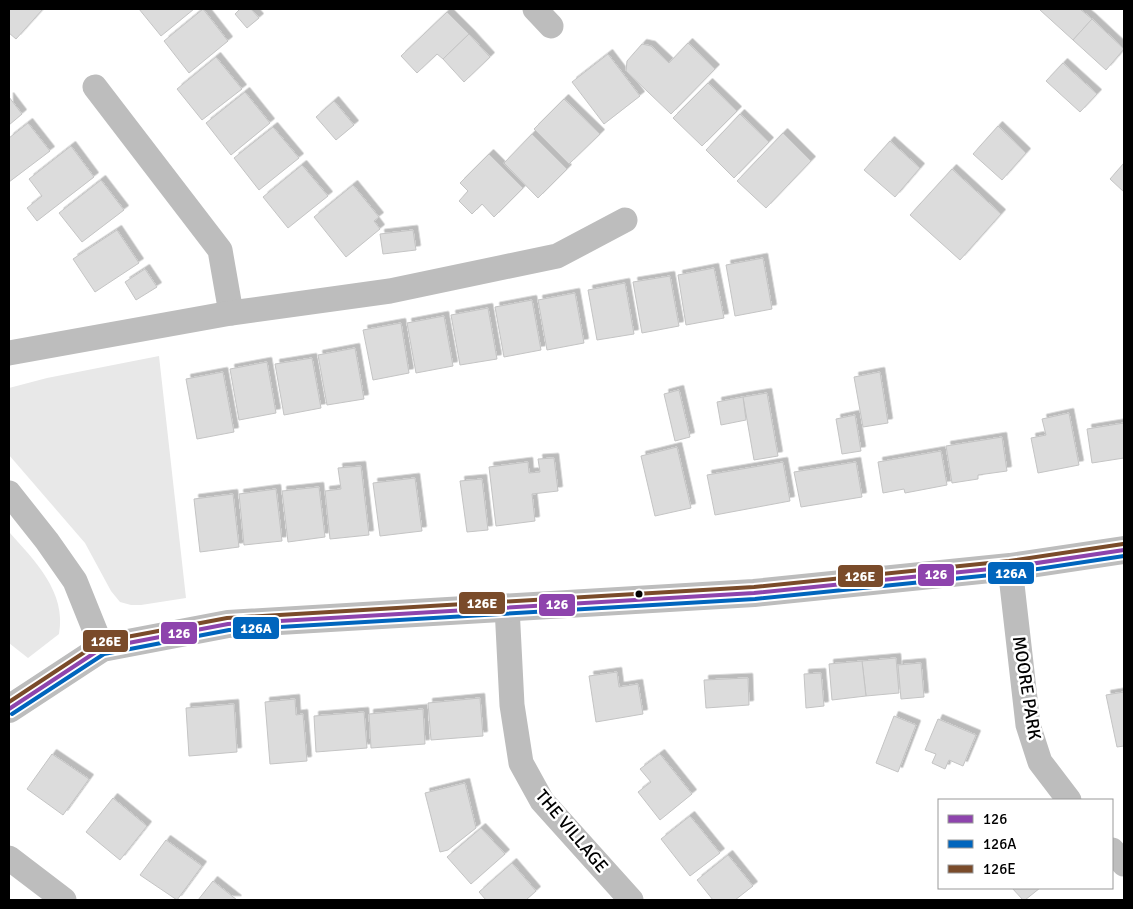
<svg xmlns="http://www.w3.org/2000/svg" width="1133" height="909" font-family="Signika,sans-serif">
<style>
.green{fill:#e8e8e8}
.building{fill:#dcdcdc;stroke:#c4c4c4;filter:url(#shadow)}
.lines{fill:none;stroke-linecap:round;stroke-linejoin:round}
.minor{stroke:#bdbdbd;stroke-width:25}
.tertiary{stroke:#bdbdbd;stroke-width:28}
.bus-1-casing{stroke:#fff;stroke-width:8}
.bus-2-casing{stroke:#fff;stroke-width:8}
.bus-3-casing{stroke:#fff;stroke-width:8}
.bus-1{stroke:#8e44ad;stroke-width:4}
.bus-2{stroke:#0065bd;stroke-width:4}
.bus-3{stroke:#7a4b2a;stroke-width:4}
.bus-dot{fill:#000;stroke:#fff;stroke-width:2}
.labels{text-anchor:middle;stroke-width:5;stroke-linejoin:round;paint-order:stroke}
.street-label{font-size:18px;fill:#000;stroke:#fff}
.line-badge{stroke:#fff;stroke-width:2}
.badge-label{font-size:14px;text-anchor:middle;font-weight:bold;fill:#fff}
</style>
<defs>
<filter id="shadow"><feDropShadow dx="4.5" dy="-4.5" stdDeviation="0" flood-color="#0004"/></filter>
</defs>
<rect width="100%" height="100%" fill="#fff"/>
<g class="green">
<path d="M159,356L186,598L141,605H131L120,602L111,591L85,543L9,455V388L47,378Z"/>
<path d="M9,532C34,560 67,592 59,634L28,658L9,643Z"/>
</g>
<g class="building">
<path d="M9,9H43L16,39L9,33Z"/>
<path d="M139,9H194L161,36Z"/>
<path d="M203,9L228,41L189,73L164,41Z"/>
<path d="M240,9H251L259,18L247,28L235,14Z"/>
<path d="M1042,9H1080L1092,19L1073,40L1040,10Z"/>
<path d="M447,12L469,34L443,59L437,54L417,73L401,56Z"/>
<path d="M1092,19L1124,49L1106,70L1073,40Z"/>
<path d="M469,34L490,57L464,82L443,59Z"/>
<path d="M688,43L715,69L671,114L626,71L627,61L642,44L651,46L669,63Z"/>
<path d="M608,54L640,96L604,124L572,82Z"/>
<path d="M216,57L242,89L202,120L177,89Z"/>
<path d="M1063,63L1097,94L1080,112L1046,81Z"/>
<path d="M708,83L737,111L702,146L673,118Z"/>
<path d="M245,92L270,123L231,155L206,123Z"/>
<path d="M9,97L22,114L9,125Z"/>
<path d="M564,99L600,134L569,164L534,129Z"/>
<path d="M334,101L354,125L336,140L316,117Z"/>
<path d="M740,114L769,142L734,178L706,150Z"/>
<path d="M28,123L50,151L9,182V138Z"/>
<path d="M998,126L1026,153L1002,180L973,154Z"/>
<path d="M273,127L299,158L259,190L234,158Z"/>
<path d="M783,133L811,161L766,208L737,181Z"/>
<path d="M532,134L567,169L538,198L504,163Z"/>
<path d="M890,141L920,168L895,197L864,170Z"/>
<path d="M71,146L94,177L37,221L27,208L42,196L29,179Z"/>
<path d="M489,154L523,188L494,217L482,204L472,214L459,201L468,191L460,183Z"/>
<path d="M1124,163V192L1110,179Z"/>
<path d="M302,165L328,196L288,228L263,197Z"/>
<path d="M952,169L1001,214L960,260L910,215Z"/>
<path d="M101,180L124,210L82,242L59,213Z"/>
<path d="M353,185L379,217L374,221L380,229L346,257L314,217Z"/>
<path d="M117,230L139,263L95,292L73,259Z"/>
<path d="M413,230L416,250L383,254L380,234Z"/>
<path d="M763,258L772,309L735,316L726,265Z"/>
<path d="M714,268L724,318L686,325L678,275Z"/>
<path d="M145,269L157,287L136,300L125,282Z"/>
<path d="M670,276L679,326L642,333L633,282Z"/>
<path d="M625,283L634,334L597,340L588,290Z"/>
<path d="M575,293L584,343L547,350L538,300Z"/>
<path d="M532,300L541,350L504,357L495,307Z"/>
<path d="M488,308L497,359L460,365L451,315Z"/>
<path d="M444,316L453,366L416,373L407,323Z"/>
<path d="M401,323L409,373L373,380L363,330Z"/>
<path d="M355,348L364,399L327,405L318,355Z"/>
<path d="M312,358L321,408L284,415L275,364Z"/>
<path d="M267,362L276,413L239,420L230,369Z"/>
<path d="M223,372L234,432L197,439L186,379Z"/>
<path d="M880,372L888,423L863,427L854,377Z"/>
<path d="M679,390L690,437L675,441L664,394Z"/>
<path d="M767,393L778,456L754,460L743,397Z"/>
<path d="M743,397L746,420L721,425L717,402Z"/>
<path d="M1069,413L1079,465L1038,473L1031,438L1046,435L1042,419Z"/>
<path d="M855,415L861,451L842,454L836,419Z"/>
<path d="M1124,423V458L1092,463L1087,429Z"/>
<path d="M1002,437L1007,471L978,475V479L952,483L946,446Z"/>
<path d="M677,447L691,508L655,516L641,456Z"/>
<path d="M941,451L947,485L905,493L904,489L883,493L878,462Z"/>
<path d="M554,458L558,491L532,494L535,521L496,526L489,467L528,462L529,473L540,472L538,459Z"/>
<path d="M783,462L790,501L715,515L707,475Z"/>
<path d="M856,462L862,497L801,507L794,472Z"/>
<path d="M361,466L369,535L330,539L325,491L341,489L338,468Z"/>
<path d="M415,478L422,531L380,536L373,483Z"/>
<path d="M482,479L488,530L467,532L460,481Z"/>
<path d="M319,487L325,537L288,542L282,491Z"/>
<path d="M276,489L282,541L244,545L239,494Z"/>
<path d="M233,494L239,547L200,552L194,499Z"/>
<path d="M896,658L899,693L866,696L862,661Z"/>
<path d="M862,661L866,696L832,700L829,664Z"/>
<path d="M921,663L924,697L901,699L898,665Z"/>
<path d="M617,672L619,687L638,684L643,714L596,722L589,676Z"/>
<path d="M821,673L824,706L806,708L804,674Z"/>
<path d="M748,678L749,705L706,708L704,680Z"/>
<path d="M1124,692V746L1117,747L1106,695Z"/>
<path d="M480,698L483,736L431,740L428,703Z"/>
<path d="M295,699L296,715L303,714L307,761L270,764L265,702Z"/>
<path d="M234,704L237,752L189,756L186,708Z"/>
<path d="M423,709L425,744L371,748L369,714Z"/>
<path d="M364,712L367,748L316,752L314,716Z"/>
<path d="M894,716L916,725L898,772L876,763Z"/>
<path d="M938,719L976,735L963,766L949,760L945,769L932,763L936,754L925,750Z"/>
<path d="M52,754L89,779L63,815L27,789Z"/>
<path d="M660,754L692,794L660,820L638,792L651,782L640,769Z"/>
<path d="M465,783L476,828L448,850L440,852L425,793Z"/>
<path d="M113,798L147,826L120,860L86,832Z"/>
<path d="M690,816L720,853L690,876L661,839Z"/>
<path d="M481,828L505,854L471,884L447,857Z"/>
<path d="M166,840L202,866L177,900L140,875Z"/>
<path d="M728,855L753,886L735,900H713L697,880Z"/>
<path d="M512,863L536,891L526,900H486L479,892Z"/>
<path d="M213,881L237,900H198Z"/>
<path d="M1012,888H1040L1025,900H1023Z"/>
</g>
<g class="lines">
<g class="minor">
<path d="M535,9L551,26"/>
<path d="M95,87L220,250L231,313"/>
<path d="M9,353L231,313L390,291L557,256L625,220"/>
<path d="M9,493L47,541L75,581L102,648"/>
<path d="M1010,567L1028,725L1040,762L1069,800"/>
<path d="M507,607L512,705L521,763L542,801L631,900"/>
<path d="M1112,850L1124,864"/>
<path d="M9,858L64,900"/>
</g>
<path class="tertiary" d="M9,709L102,648L228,624L754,593L1010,567L1124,550"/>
<g class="bus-1-casing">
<path id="bus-1" d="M9,709L102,648L228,624L754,593L1010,567L1124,550"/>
</g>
<g class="bus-2-casing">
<path id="bus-2" d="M12,714L104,654L229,630L755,599L1011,573L1124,556"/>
</g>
<g class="bus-3-casing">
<path id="bus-3" d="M9,702L100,642L227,618L754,587L1009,561L1123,544"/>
</g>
<use href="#bus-1" class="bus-1"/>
<use href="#bus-2" class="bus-2"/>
<use href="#bus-3" class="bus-3"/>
</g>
<circle class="bus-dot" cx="639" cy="594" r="4.5"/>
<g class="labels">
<g class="street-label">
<text transform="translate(1027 688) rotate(81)" y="6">MOORE PARK</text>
<text transform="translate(572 831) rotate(50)" y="6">THE VILLAGE</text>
</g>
</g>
<g class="line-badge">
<rect x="987" y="561" width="48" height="24" rx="5" fill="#0065bd"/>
<rect x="917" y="563" width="38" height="24" rx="5" fill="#8e44ad"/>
<rect x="837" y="564" width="47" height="24" rx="5" fill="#7a4b2a"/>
<rect x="458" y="591" width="48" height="24" rx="5" fill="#7a4b2a"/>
<rect x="538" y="593" width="38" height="24" rx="5" fill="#8e44ad"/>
<rect x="232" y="616" width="48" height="24" rx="5" fill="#0065bd"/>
<rect x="160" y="621" width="38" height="24" rx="5" fill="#8e44ad"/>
<rect x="82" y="629" width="47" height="24" rx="5" fill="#7a4b2a"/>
</g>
<g class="badge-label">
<text x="1011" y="578">126A</text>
<text x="936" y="579">126</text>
<text x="860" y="581">126E</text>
<text x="482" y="608">126E</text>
<text x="557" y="609">126</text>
<text x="256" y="633">126A</text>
<text x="179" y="638">126</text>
<text x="106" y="646">126E</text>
</g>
<rect width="1133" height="909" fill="none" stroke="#000000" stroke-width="20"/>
<rect x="938" y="799" width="175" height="90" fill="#ffffff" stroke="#999999"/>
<rect x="948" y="815" width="25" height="8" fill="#8e44ad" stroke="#999999"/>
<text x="983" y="824" font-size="15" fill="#000000">126</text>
<rect x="948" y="840" width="25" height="8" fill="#0065bd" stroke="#999999"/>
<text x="983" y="849" font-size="15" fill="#000000">126A</text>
<rect x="948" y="865" width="25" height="8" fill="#7a4b2a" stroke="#999999"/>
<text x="983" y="874" font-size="15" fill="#000000">126E</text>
</svg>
